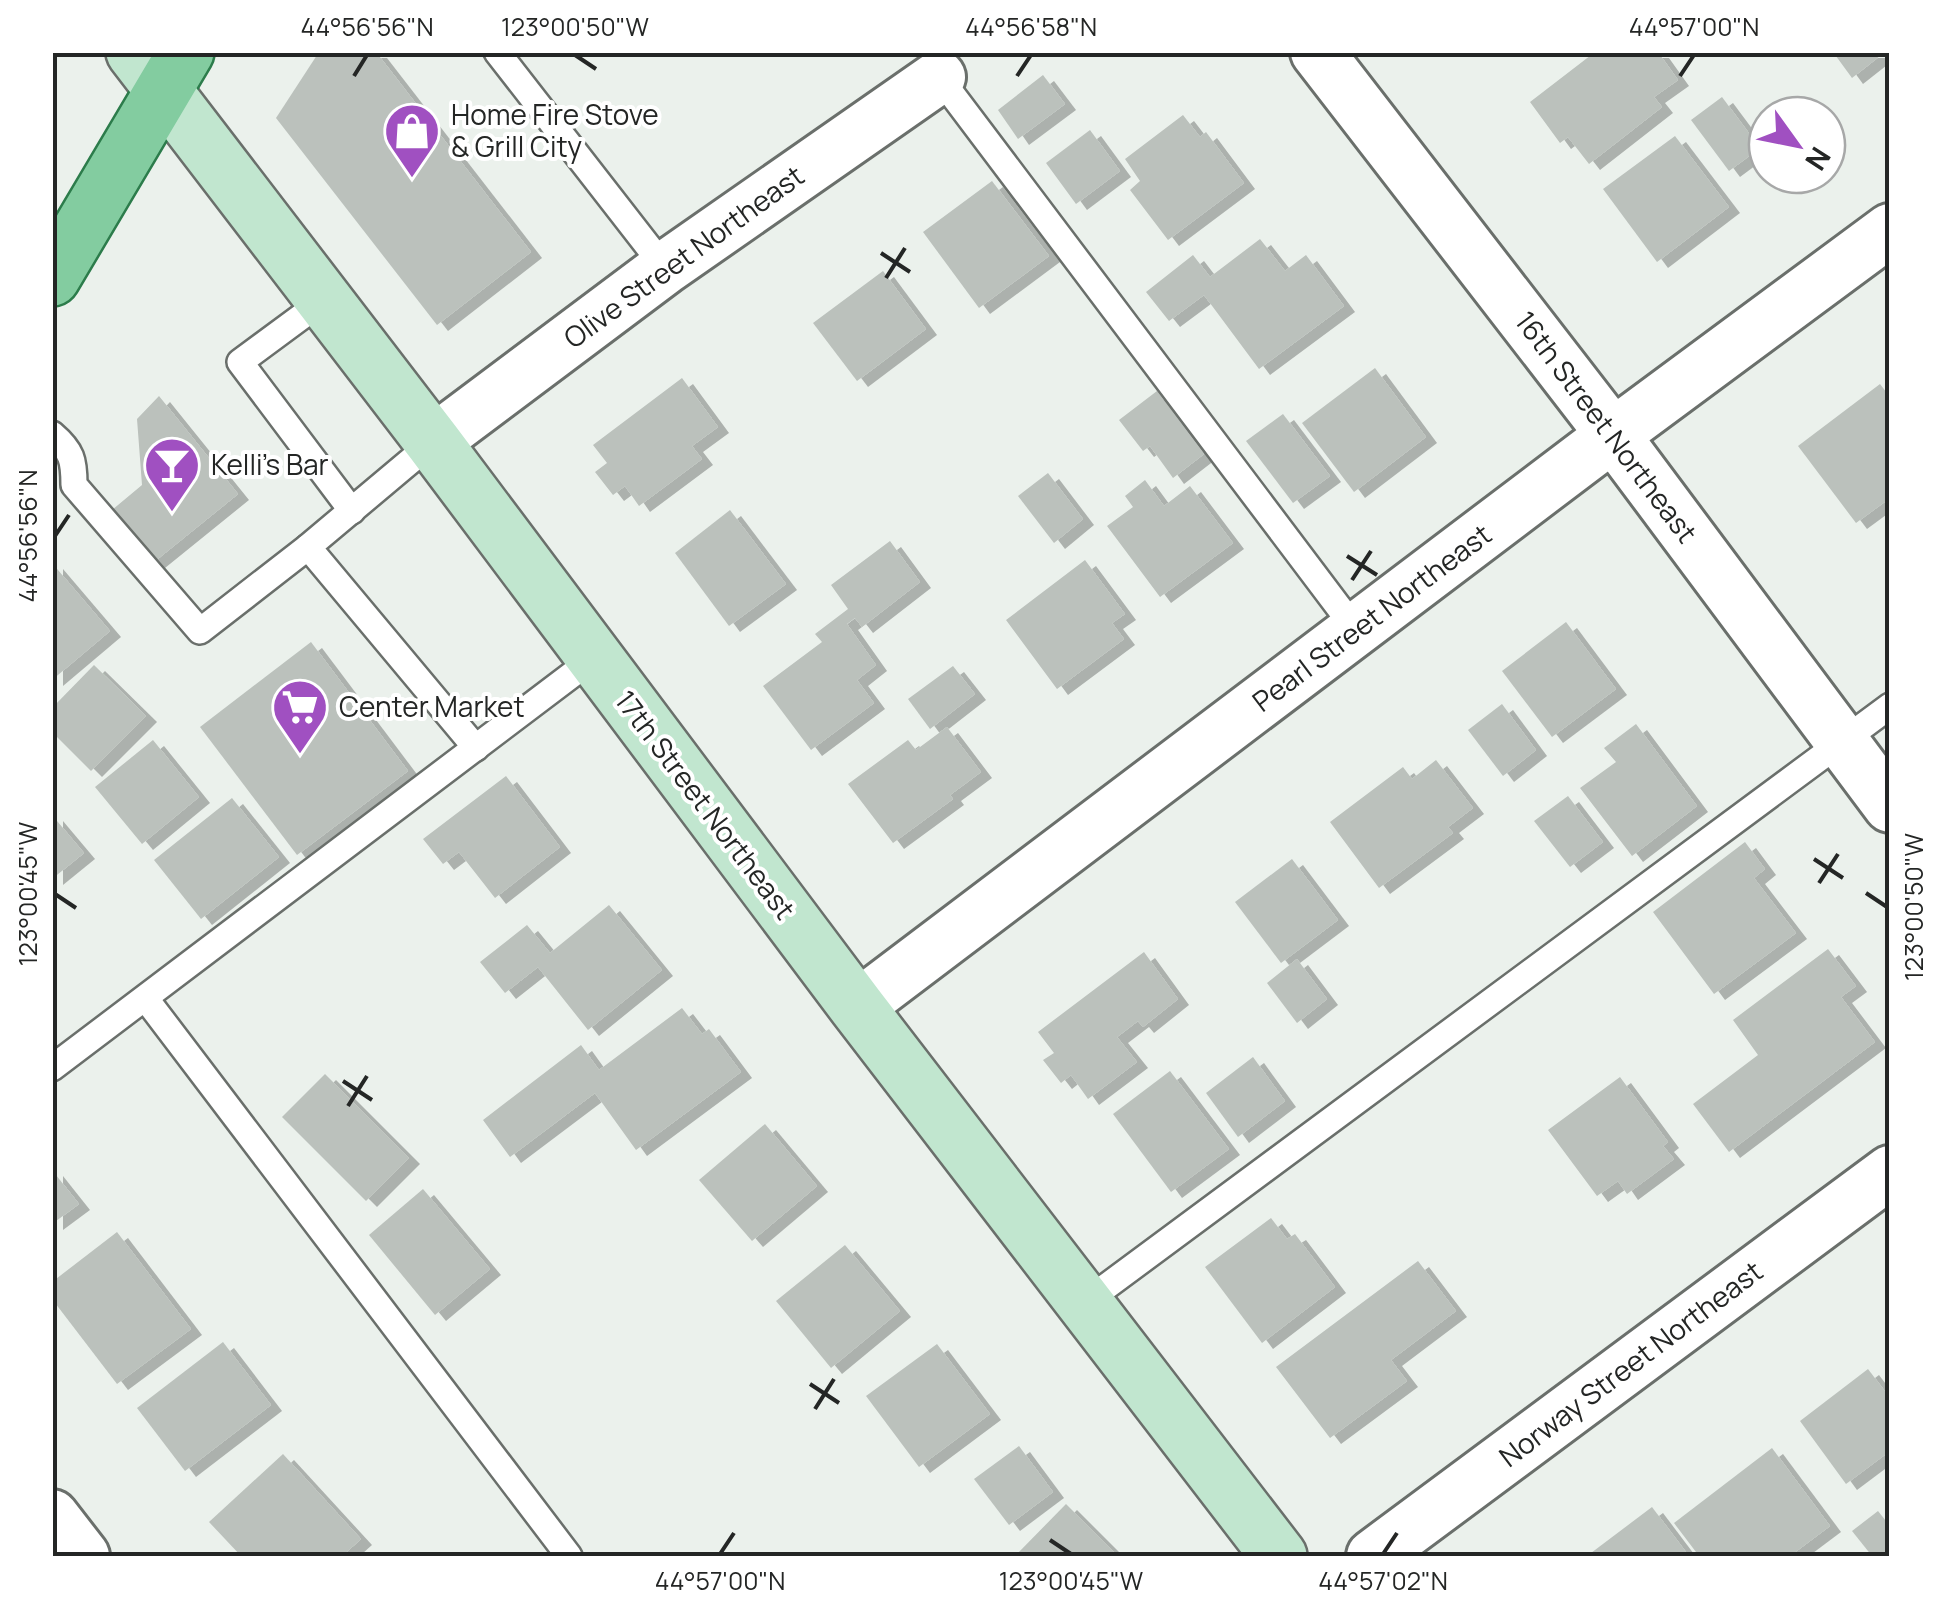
<svg xmlns="http://www.w3.org/2000/svg" width="1942" height="1609" font-family="Manrope,sans-serif">
<style>
.building{fill:#bbc1bc;filter:url(#shadow)}
.lines{fill:none;stroke-linecap:round;stroke-linejoin:round}
.service-casing{stroke:#6a6f6b;stroke-width:30}
.minor-casing{stroke:#6a6f6b;stroke-width:58}
.secondary-casing{stroke:#6a6f6b;stroke-width:60}
.primary-casing{stroke:#2c7c4b;stroke-width:60}
.service{stroke:#fff;stroke-width:25}
.minor{stroke:#fff;stroke-width:52}
.secondary{stroke:#c1e6cf;stroke-width:55}
.primary{stroke:#83cca0;stroke-width:55}
.ticks{fill:none;stroke:#242625;stroke-width:4}
.labels{text-anchor:middle;stroke-width:8;stroke-linejoin:round;paint-order:stroke}
.poi-label{font-size:28px;fill:#242625;stroke:#fff;text-anchor:start}
.street-label{font-size:28px;fill:#242625;stroke:#fff}
.neatline{fill:none;stroke:#242625;stroke-width:4}
.ticks-label{font-size:25px;text-anchor:middle;fill:#242625}
</style>
<defs>
<filter id="shadow"><feDropShadow dx="11" dy="6" stdDeviation="0" flood-color="#0004"/></filter>
</defs>
<rect width="100%" height="100%" fill="#ebf1ec"/>
<g class="building">
<path d="M319,52H376L531,252L437,325L276,118Z"/>
<path d="M1595,52H1658L1678,80L1654,97L1662,107L1589,164L1568,137L1560,143L1530,102Z"/>
<path d="M1833,52H1885L1852,78Z"/>
<path d="M1043,75L1065,104L1018,139L998,110Z"/>
<path d="M1722,97L1760,148L1729,171L1691,120Z"/>
<path d="M1183,115L1200,137L1206,132L1244,183L1168,240L1130,190L1140,181L1125,159Z"/>
<path d="M1090,130L1120,171L1076,204L1046,163Z"/>
<path d="M1675,136L1729,207L1657,262L1603,189Z"/>
<path d="M992,181L1049,256L979,308L923,232Z"/>
<path d="M1260,239L1285,271L1306,255L1344,306L1259,369L1204,295L1169,321L1146,292L1193,255L1210,277Z"/>
<path d="M883,271L926,329L857,381L813,323Z"/>
<path d="M1375,368L1426,437L1354,492L1302,423Z"/>
<path d="M682,378L718,427L692,446L702,459L639,506L625,486L613,495L595,472L607,463L593,445Z"/>
<path d="M1880,384L1890,397V498L1856,523L1798,446Z"/>
<path d="M1157,391L1204,454L1173,478L1150,446L1143,451L1119,420Z"/>
<path d="M159,396L238,494L154,562L112,510L142,485L137,419Z"/>
<path d="M1283,414L1330,476L1293,503L1246,441Z"/>
<path d="M1048,473L1083,519L1054,543L1018,496Z"/>
<path d="M1145,480L1164,506L1190,486L1233,543L1160,597L1107,526L1133,507L1125,496Z"/>
<path d="M730,510L786,584L729,626L675,553Z"/>
<path d="M890,541L920,582L862,627L855,618L847,624L876,665L857,680L874,703L811,750L763,686L822,642L815,634L848,609L831,585Z"/>
<path d="M1085,560L1125,614L1112,623L1124,639L1057,689L1006,620Z"/>
<path d="M52,563L110,631L52,680Z"/>
<path d="M1566,622L1616,689L1552,737L1502,671Z"/>
<path d="M311,642L408,771L297,855L200,727Z"/>
<path d="M94,665L146,716L91,771L52,732V708Z"/>
<path d="M953,666L975,694L930,729L908,699Z"/>
<path d="M1502,704L1536,750L1503,776L1468,730Z"/>
<path d="M1636,724L1697,806L1632,856L1580,788L1616,762L1604,748Z"/>
<path d="M947,727L981,772L950,795L953,799L893,843L848,784L908,740L916,750Z"/>
<path d="M153,740L199,797L142,844L95,787Z"/>
<path d="M1436,760L1473,808L1448,827L1453,833L1379,888L1330,822L1403,767L1412,779Z"/>
<path d="M506,776L560,847L495,898L459,852L443,864L423,839Z"/>
<path d="M1568,796L1603,842L1570,867L1534,821Z"/>
<path d="M232,798L279,857L201,919L154,860Z"/>
<path d="M52,815L84,853L52,879Z"/>
<path d="M1745,842L1765,869L1754,878L1796,933L1714,994L1653,912Z"/>
<path d="M1292,859L1338,920L1281,963L1235,902Z"/>
<path d="M609,905L662,970L588,1030L538,967L505,993L480,962L527,925L550,953Z"/>
<path d="M1828,949L1856,986L1841,997L1875,1042L1729,1152L1693,1104L1758,1055L1733,1020Z"/>
<path d="M1144,952L1178,999L1143,1027L1138,1021L1117,1037L1137,1062L1088,1099L1071,1075L1061,1083L1043,1060L1054,1053L1038,1032Z"/>
<path d="M1297,959L1327,999L1297,1023L1267,983Z"/>
<path d="M682,1008L702,1034L709,1029L741,1072L636,1150L595,1093L510,1157L483,1120L581,1045L599,1070Z"/>
<path d="M1253,1057L1285,1101L1238,1137L1206,1093Z"/>
<path d="M1170,1071L1229,1149L1171,1192L1113,1114Z"/>
<path d="M325,1074L409,1158L366,1201L282,1117Z"/>
<path d="M1620,1077L1668,1142L1663,1146L1674,1159L1627,1194L1618,1181L1597,1196L1548,1130Z"/>
<path d="M765,1124L817,1186L752,1241L699,1180Z"/>
<path d="M52,1170L79,1204L52,1224Z"/>
<path d="M423,1189L490,1269L435,1315L369,1235Z"/>
<path d="M1271,1218L1287,1239L1295,1234L1335,1287L1262,1343L1205,1267Z"/>
<path d="M117,1232L191,1329L117,1384L52,1299V1282Z"/>
<path d="M845,1245L900,1311L831,1368L776,1301Z"/>
<path d="M1418,1261L1456,1311L1391,1360L1407,1381L1330,1438L1276,1367Z"/>
<path d="M223,1342L271,1405L185,1471L137,1408Z"/>
<path d="M937,1344L990,1414L919,1467L866,1396Z"/>
<path d="M1868,1369L1890,1398V1451L1846,1484L1800,1421Z"/>
<path d="M1019,1446L1053,1492L1009,1525L974,1479Z"/>
<path d="M1772,1448L1830,1526L1790,1556H1699L1674,1523Z"/>
<path d="M283,1454L361,1539L342,1556H241L209,1522Z"/>
<path d="M1066,1504L1118,1556H1015Z"/>
<path d="M1652,1507L1689,1556H1587Z"/>
<path d="M1878,1511L1890,1526V1556H1872L1852,1531Z"/>
</g>
<g class="lines">
<g class="service-casing">
<g id="service">
<path d="M497,52L665,268"/>
<path d="M939,77L1356,630"/>
<path d="M324,300L240,362L352,511"/>
<path d="M52,434C72,451 74,460 74,485L200,631L308,547"/>
<path d="M433,442L308,547L476,748"/>
<path d="M146,999L569,1556"/>
<path d="M52,1068L594,658"/>
<path d="M1084,1303L1890,706"/>
</g>
</g>
<g class="minor-casing">
<g id="minor">
<path d="M1317,52L1613,435L1890,806"/>
<path d="M433,442L665,268L939,77"/>
<path d="M857,1007L1613,435L1890,230"/>
<path d="M52,1516L83,1556"/>
<path d="M1373,1556L1890,1172"/>
</g>
</g>
<g class="secondary-casing">
<path id="secondary" d="M134,52L433,442L857,1007L1279,1556"/>
</g>
<g class="primary-casing">
<path id="primary" d="M52,278L186,52"/>
</g>
<use href="#service" class="service"/>
<use href="#minor" class="minor"/>
<use href="#secondary" class="secondary"/>
<use href="#primary" class="primary"/>
</g>
<path class="ticks" d="M575,55L596,69M354,76L367,55M1017,76L1031,55M1680,76L1694,55M881,253L910,272M886,278L905,248M55,536L69,515M1347,556L1377,575M1352,580L1371,551M1814,859L1843,878M1819,883L1838,854M1866,893L1887,907M55,894L76,908M343,1081L372,1100M348,1106L367,1076M810,1384L839,1403M815,1409L834,1379M1050,1540L1071,1554M720,1554L734,1533M1383,1554L1397,1533"/>
<defs>
<g id="shop-pin" transform="scale(2.875)"><path d="M0 17L-7.5 6A9.5 9.5 0 1 1 7.5 6Z" fill="#a050c1" stroke="#fff"/><path d="M-5-2.5h2.3a2.7 3.5 0 0 1 5.4 0H5L5.5 6h-11ZM-1.5-2.5h3a1.5 2.3 0 0 0-3 0Z" fill="#fff"/></g>
<g id="bar-pin" transform="scale(2.875)"><path d="M0 17L-7.5 6A9.5 9.5 0 1 1 7.5 6Z" fill="#a050c1" stroke="#fff"/><path d="M-6-5H6L.8 .8V4.5H3.5V6h-7V4.5H-.8V.8Z" fill="#fff"/></g>
<g id="supermarket-pin" transform="scale(2.875)"><path d="M0 17L-7.5 6A9.5 9.5 0 1 1 7.5 6Z" fill="#a050c1" stroke="#fff"/><path d="M-6-5.5h2.5l.6 2H6L4.5 2H-2.5L-4.4-4H-6ZM-1.5 3.2a1.3 1.3 0 1 0 .1 0ZM3 3.2a1.3 1.3 0 1 0 .1 0Z" fill="#fff"/></g>
</defs>
<g fill-rule="evenodd">
<use href="#shop-pin" x="412" y="131"/>
<use href="#bar-pin" x="172" y="465"/>
<use href="#supermarket-pin" x="300" y="707"/>
</g>
<g class="labels">
<g class="poi-label">
<text x="451" y="125">Home Fire Stove<tspan x="451" dy="32">&amp; Grill City</tspan></text>
<text x="211" y="475">Kelli's Bar</text>
<text x="339" y="717">Center Market</text>
</g>
<g class="street-label">
<text transform="translate(684 257) rotate(-36)" y="10">Olive Street Northeast</text>
<text transform="translate(1606 427) rotate(53)" y="10">16th Street Northeast</text>
<text transform="translate(1372 618) rotate(-37)" y="10">Pearl Street Northeast</text>
<text transform="translate(705 805) rotate(53)" y="10">17th Street Northeast</text>
<text transform="translate(1631 1364) rotate(-37)" y="10">Norway Street Northeast</text>
</g>
</g>
<rect width="1942" height="1609" fill="none" stroke="#ffffff" stroke-width="110"/>
<g transform="translate(1797 145) rotate(123)"><circle r="48" fill="#ffffff" stroke="#a7a8a8" stroke-width="2.5"/>
<path d="M0-8L18 38L0 25L-18 38Z" fill="#a050c1"/>
<text y="-15" font-size="28" font-weight="bold" text-anchor="middle" fill="#242625">N</text>
</g>
<rect x="55" y="55" width="1832" height="1499" class="neatline"/>
<g class="ticks-label">
<text x="367" y="36">44°56'56"N</text>
<text x="575" y="36">123°00'50"W</text>
<text x="1031" y="36">44°56'58"N</text>
<text x="1694" y="36">44°57'00"N</text>
<text transform="translate(28 536) rotate(-90)" y="9">44°56'56"N</text>
<text transform="translate(28 894) rotate(-90)" y="9">123°00'45"W</text>
<text transform="translate(1914 907) rotate(-90)" y="9">123°00'50"W</text>
<text x="720" y="1590">44°57'00"N</text>
<text x="1071" y="1590">123°00'45"W</text>
<text x="1383" y="1590">44°57'02"N</text>
</g>
</svg>
